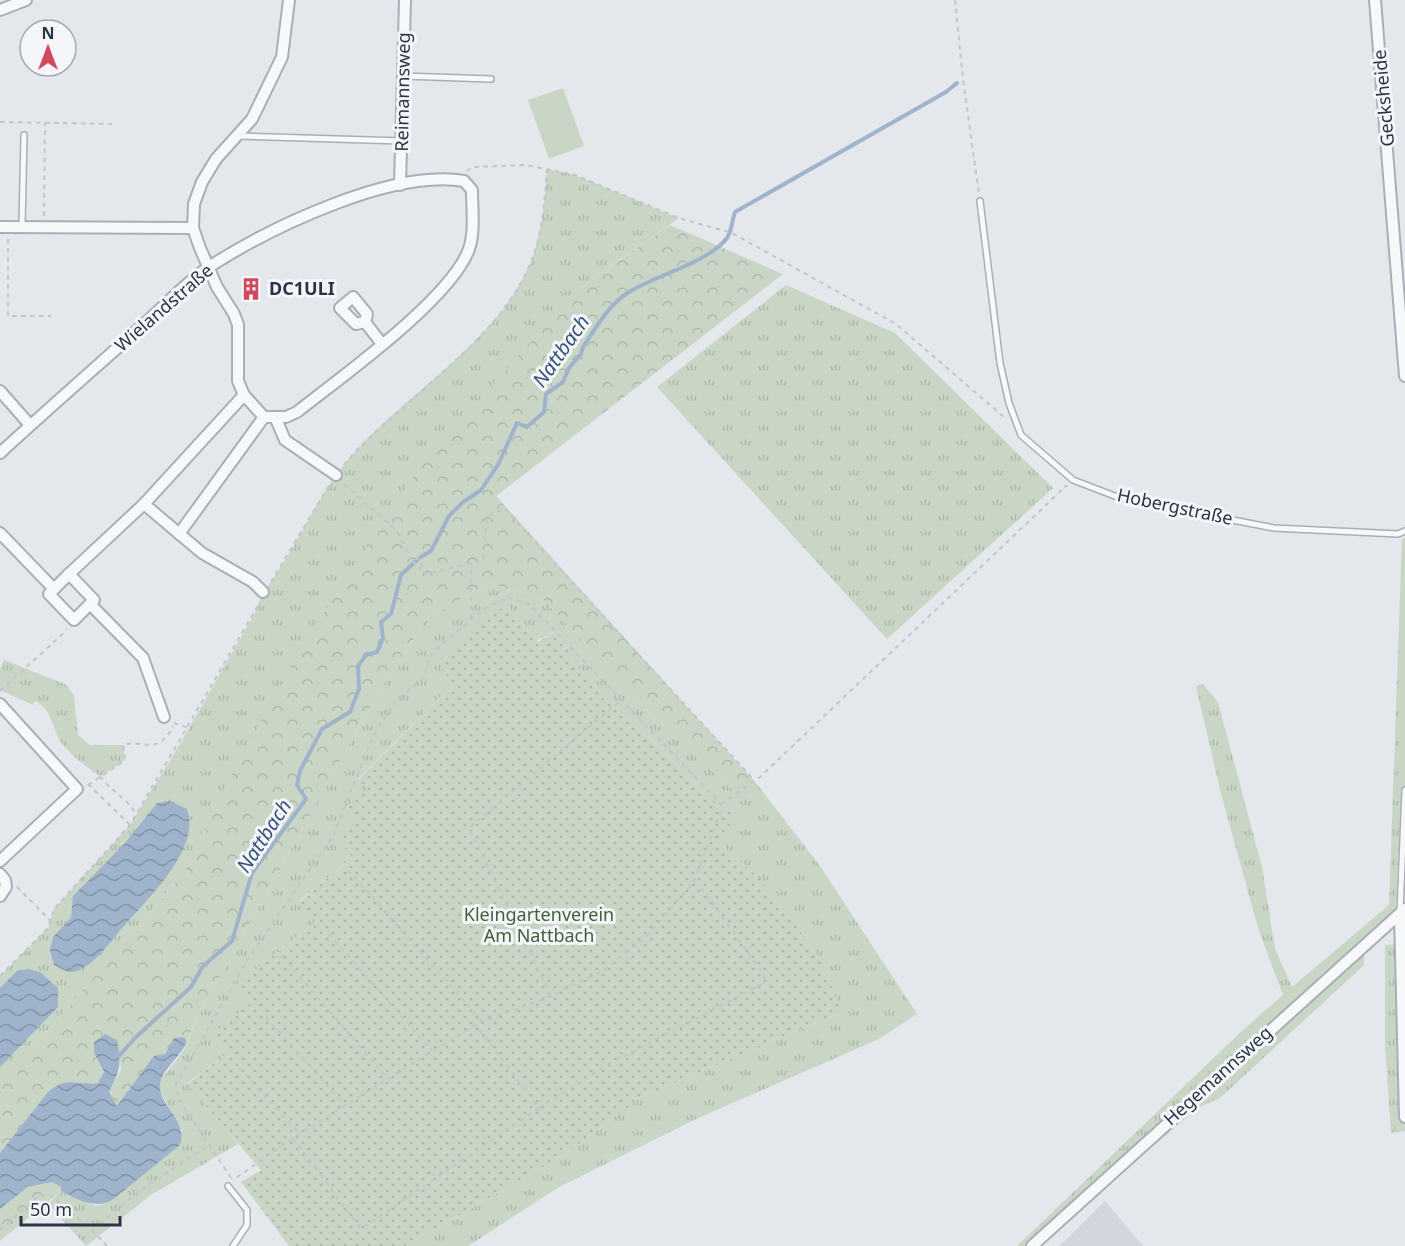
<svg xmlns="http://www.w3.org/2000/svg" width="1405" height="1246" font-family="'Noto Sans',sans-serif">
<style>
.built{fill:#d2d6de}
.grass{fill:url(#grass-tufts)}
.forest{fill:url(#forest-crowns)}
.garden{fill:url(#garden-dots)}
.pitch{fill:#c9d6c5}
.water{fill:url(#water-waves)}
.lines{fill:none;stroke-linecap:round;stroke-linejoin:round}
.stream{stroke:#9fb4cc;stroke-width:4}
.service-casing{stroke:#a9aeb7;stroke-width:8}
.minor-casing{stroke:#a9aeb7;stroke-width:14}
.path{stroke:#c2c5cb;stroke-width:2;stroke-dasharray:4.5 4.5;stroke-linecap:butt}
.service{stroke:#f7f8fa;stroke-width:5}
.minor{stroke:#f7f8fa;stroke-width:10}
.labels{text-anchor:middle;stroke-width:6;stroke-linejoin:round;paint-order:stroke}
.street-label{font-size:18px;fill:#2b3445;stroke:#f4f6f9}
.poi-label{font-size:18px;font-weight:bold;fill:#2b3445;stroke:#f4f6f9;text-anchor:start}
.park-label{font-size:18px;fill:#3f6138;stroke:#f4f6f9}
.water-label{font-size:20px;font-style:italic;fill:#34527a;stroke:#f4f6f9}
</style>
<defs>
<pattern id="grass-tufts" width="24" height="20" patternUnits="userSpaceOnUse" patternTransform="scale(1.5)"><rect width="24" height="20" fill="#c9d6c5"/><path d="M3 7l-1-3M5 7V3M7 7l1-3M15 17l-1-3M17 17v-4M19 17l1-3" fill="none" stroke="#adb8ab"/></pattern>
<pattern id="forest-crowns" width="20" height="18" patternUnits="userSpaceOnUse" patternTransform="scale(1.5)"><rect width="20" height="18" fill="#c9d6c5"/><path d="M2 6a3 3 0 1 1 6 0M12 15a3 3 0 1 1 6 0" fill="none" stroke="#adb8ab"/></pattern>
<pattern id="garden-dots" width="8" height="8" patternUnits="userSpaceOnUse" patternTransform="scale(1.5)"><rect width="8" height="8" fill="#c9d6c5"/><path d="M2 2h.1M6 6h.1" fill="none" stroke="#adb8ab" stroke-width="1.8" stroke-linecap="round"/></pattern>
<pattern id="water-waves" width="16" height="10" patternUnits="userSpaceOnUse" patternTransform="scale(1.5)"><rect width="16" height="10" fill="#9fb4cc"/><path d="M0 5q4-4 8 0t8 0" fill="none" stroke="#8293a7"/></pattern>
</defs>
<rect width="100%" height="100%" fill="#e4e7ec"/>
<path class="built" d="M1105,1201L1143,1246H1059L1067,1239Z"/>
<g class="grass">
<path d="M547,169L575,175L679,218L578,289L219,798L185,871L0,1087V976L48,928L54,909L130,825L173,756L256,611L263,592C295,553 313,502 346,462C403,392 506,341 535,250C543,224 545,197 547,169Z"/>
<path d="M786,285L895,333L1053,488L887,639L657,387Z"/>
<path d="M1405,538V839L1398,854L1396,912L1365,939L1364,965L1220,1098L1199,1107L1152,1147L1131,1150L1028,1246H1017L1244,1029L1283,995L1258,928L1221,794L1196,686L1203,684L1218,702L1262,867L1275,949L1292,987L1389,905L1402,539Z"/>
<path d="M489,583L544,600L647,710L736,793L756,783L820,866L917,1014L879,1039L696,1119L559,1187L468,1246H405L564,1155L641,1097L842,1012L759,878L721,844V811L657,744L604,699L569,656L572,653L555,631L453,684L358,779L368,789L357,822L353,857L299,901L318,920L237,984L253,1002L213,1034L228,1053L187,1083L238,1144L151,1195L86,1246L48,1204L61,1191L96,1206L111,1201L182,1131L160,1091V1081L184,1050L198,1016L374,700L427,618Z"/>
<path d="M4,660L67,685L74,696L78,735L90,745H123L125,756L123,762L100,776C87,768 73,757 63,745C51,730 54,710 35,701L33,705L0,690V669Z"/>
<path d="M1397,944L1405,1131L1391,1133L1385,1044V945Z"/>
</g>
<g class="forest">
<path d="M670,225L783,274L496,496L756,783L736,793L647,710L544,600L489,583L427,618L374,700L198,1016L187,1041L179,1037L117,1106L109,1092L121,1070L119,1051L94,1053L104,1073L98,1083L88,1084L0,1153V1087L185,871L219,798L305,641L421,465L578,289Z"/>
<path d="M53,1182L61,1187V1191L0,1241V1209L28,1187Z"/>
</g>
<path class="garden" d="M507,604L538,642L555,631L572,653L569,656L604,699L657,744L721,811H736L721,844L759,878L818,955L842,1012L641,1097L564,1155L405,1246H289L241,1182L261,1170L187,1084L228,1053L213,1034L252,1002L237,984L317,921L299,902L353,857L336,838L356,822L347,806L368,789L358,780L453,684L437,661Z"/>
<path class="pitch" d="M563,88L584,146L549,159L528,100Z"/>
<g class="water">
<path d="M170,801L187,809C202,848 146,901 122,928C110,942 97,962 79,970C70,975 62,969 54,965L50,951L53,937L71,918L73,896L125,843L157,803Z"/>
<path d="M28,969L40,972L58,988V1007L0,1067V988L17,971Z"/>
<path d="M105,1034L117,1040C122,1064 120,1071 109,1092L117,1106L154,1056L165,1054L174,1038L183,1037L187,1041C182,1056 162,1069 160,1084C157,1104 189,1121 180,1145L111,1201C93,1209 77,1199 61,1191V1187L52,1182L28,1187L0,1209V1153L48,1092C68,1075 76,1086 98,1083L104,1072L94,1053V1042Z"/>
</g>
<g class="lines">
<path class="stream" d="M119,1056L136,1037L191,987L203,966L232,941L252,873L306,799L297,785L300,771L322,729L350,712L359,689L358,666L366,655L377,652L383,638L381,622L391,614L401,575L419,558L431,551L449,516L462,503L481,490L498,465L517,423L527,427L544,412L546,394L563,382L569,368L581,354L583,347C596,328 607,307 626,294C654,275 707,264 727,238C732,231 732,220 735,212L946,92L957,83"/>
<g class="service-casing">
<g id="service">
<path d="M403,76L491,79"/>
<path d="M237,136L402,141"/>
<path d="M980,201L1000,363L1009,403L1021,435L1073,480L1120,498L1274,528L1398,534L1405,531"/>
<path d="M22,226L24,135"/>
<path d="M1400,911L1405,790"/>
<path d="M228,1186L247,1210V1225L233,1246"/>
</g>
</g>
<g class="minor-casing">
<g id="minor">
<path d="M1375,0L1405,376"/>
<path d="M0,10L26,0"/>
<path d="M400,185L405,0"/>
<path d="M0,227L193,228"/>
<path d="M365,322L367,314L353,297L340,308L356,324L365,322L382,344"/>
<path d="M0,391L30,425"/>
<path d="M276,419L285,440L336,475"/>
<path d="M0,453C47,410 95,368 143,325C165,306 187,281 212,265C272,227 392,169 464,181L472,190C472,208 475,232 469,249C451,299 341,377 297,412L286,417H264L244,395L238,381V325L234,314L217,287L200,248L193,228L194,204L202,182L216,159L252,119L282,57L289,0"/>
<path d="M144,504L202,553L253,582L263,592"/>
<path d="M0,533L54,589"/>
<path d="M179,534L264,417"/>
<path d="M69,574L144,504L244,395"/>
<path d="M69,574L94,600L74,620L49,594Z"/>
<path d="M90,604L143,658L164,717"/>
<path d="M0,704L77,789L0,861"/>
<path d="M0,874L5,880L6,887L0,896"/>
<path d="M1400,915L1405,1117"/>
<path d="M1032,1246L1405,909"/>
</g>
</g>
<g class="path">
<path d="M955,0L963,79L979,194"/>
<path d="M0,122L112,124"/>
<path d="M467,171L472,167L526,165L575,175L679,218L732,233L896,324L1005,418"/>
<path d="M44,216L45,122"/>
<path d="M8,239V316H51"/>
<path d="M344,465C361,443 383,426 403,408C452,363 514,316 535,251C543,225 545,197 547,169"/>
<path d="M344,484L397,531L412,561L419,558L426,574L483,560L487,517L504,508L754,780"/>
<path d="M412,561L425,573"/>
<path d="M271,582L330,484"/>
<path d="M471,619V563"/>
<path d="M0,691L67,630"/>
<path d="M174,723L189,728"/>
<path d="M100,776C110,791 127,798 136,814"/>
<path d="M88,784L129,824"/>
<path d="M88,785L123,762L125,756L123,745C142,738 157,758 173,726"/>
<path d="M721,804L760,777L1067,485"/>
<path d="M348,870L483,1022"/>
<path d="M17,887L51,921"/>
<path d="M329,934L432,1051"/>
<path d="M282,956L388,1079"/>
<path d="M0,976L48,928L54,909L130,825L260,602"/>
<path d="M551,996L469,828L621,700"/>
<path d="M266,1017L345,1106"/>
<path d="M239,1068L300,1134"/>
<path d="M539,1108L607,1065L764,983V975L703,890L693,883"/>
<path d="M293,1138L361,1229L539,1108L476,1025"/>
<path d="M231,1178L178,1098L176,1084L246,962L333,836L372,738L395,702L424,677L432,653L483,609L508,597L529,604L721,804V811L693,883L646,937L604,970L551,996L476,1024L293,1138L233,1180"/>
<path d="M0,1230L38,1196L48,1194L90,1228"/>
<path d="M107,1246L90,1228L100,1224L139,1191L211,1144"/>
</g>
<use href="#service" class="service"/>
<use href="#minor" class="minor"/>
</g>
<defs>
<g id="building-bare" transform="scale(1.8)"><path d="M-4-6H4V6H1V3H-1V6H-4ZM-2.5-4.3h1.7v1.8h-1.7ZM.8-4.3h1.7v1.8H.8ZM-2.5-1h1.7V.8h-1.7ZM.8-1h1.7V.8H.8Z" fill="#d1495b" stroke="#f4f6f9" stroke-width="2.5" paint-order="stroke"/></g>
</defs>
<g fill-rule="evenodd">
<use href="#building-bare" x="251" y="289"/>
</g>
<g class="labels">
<g class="street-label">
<text transform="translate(403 92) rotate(-89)" y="6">Reimannsweg</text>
<text transform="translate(1384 98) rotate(-95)" y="6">Gecksheide</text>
<text transform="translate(164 308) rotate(-41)" y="6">Wielandstraße</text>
<text transform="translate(1175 507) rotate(12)" y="6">Hobergstraße</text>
<text transform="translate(1218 1076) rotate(-42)" y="6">Hegemannsweg</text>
</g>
<g class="poi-label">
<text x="269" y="295">DC1ULI</text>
</g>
<g class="park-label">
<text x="539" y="921">Kleingartenverein<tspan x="539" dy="21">Am Nattbach</tspan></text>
</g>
<g class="water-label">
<text transform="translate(561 351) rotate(-55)" y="7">Nattbach</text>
<text transform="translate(264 836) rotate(-57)" y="7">Nattbach</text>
</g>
</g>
<g transform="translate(48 48)"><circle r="28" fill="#f4f6f9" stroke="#a4a8b1" stroke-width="1.5"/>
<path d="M0-4.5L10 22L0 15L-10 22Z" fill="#d1495b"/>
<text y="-9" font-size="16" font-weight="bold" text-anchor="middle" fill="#2b3445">N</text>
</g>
<path d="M21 1216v9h99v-9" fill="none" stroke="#2b3445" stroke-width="3"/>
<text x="30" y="1216" font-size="18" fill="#2b3445" stroke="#f4f6f9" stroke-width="4.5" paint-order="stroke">50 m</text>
</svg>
